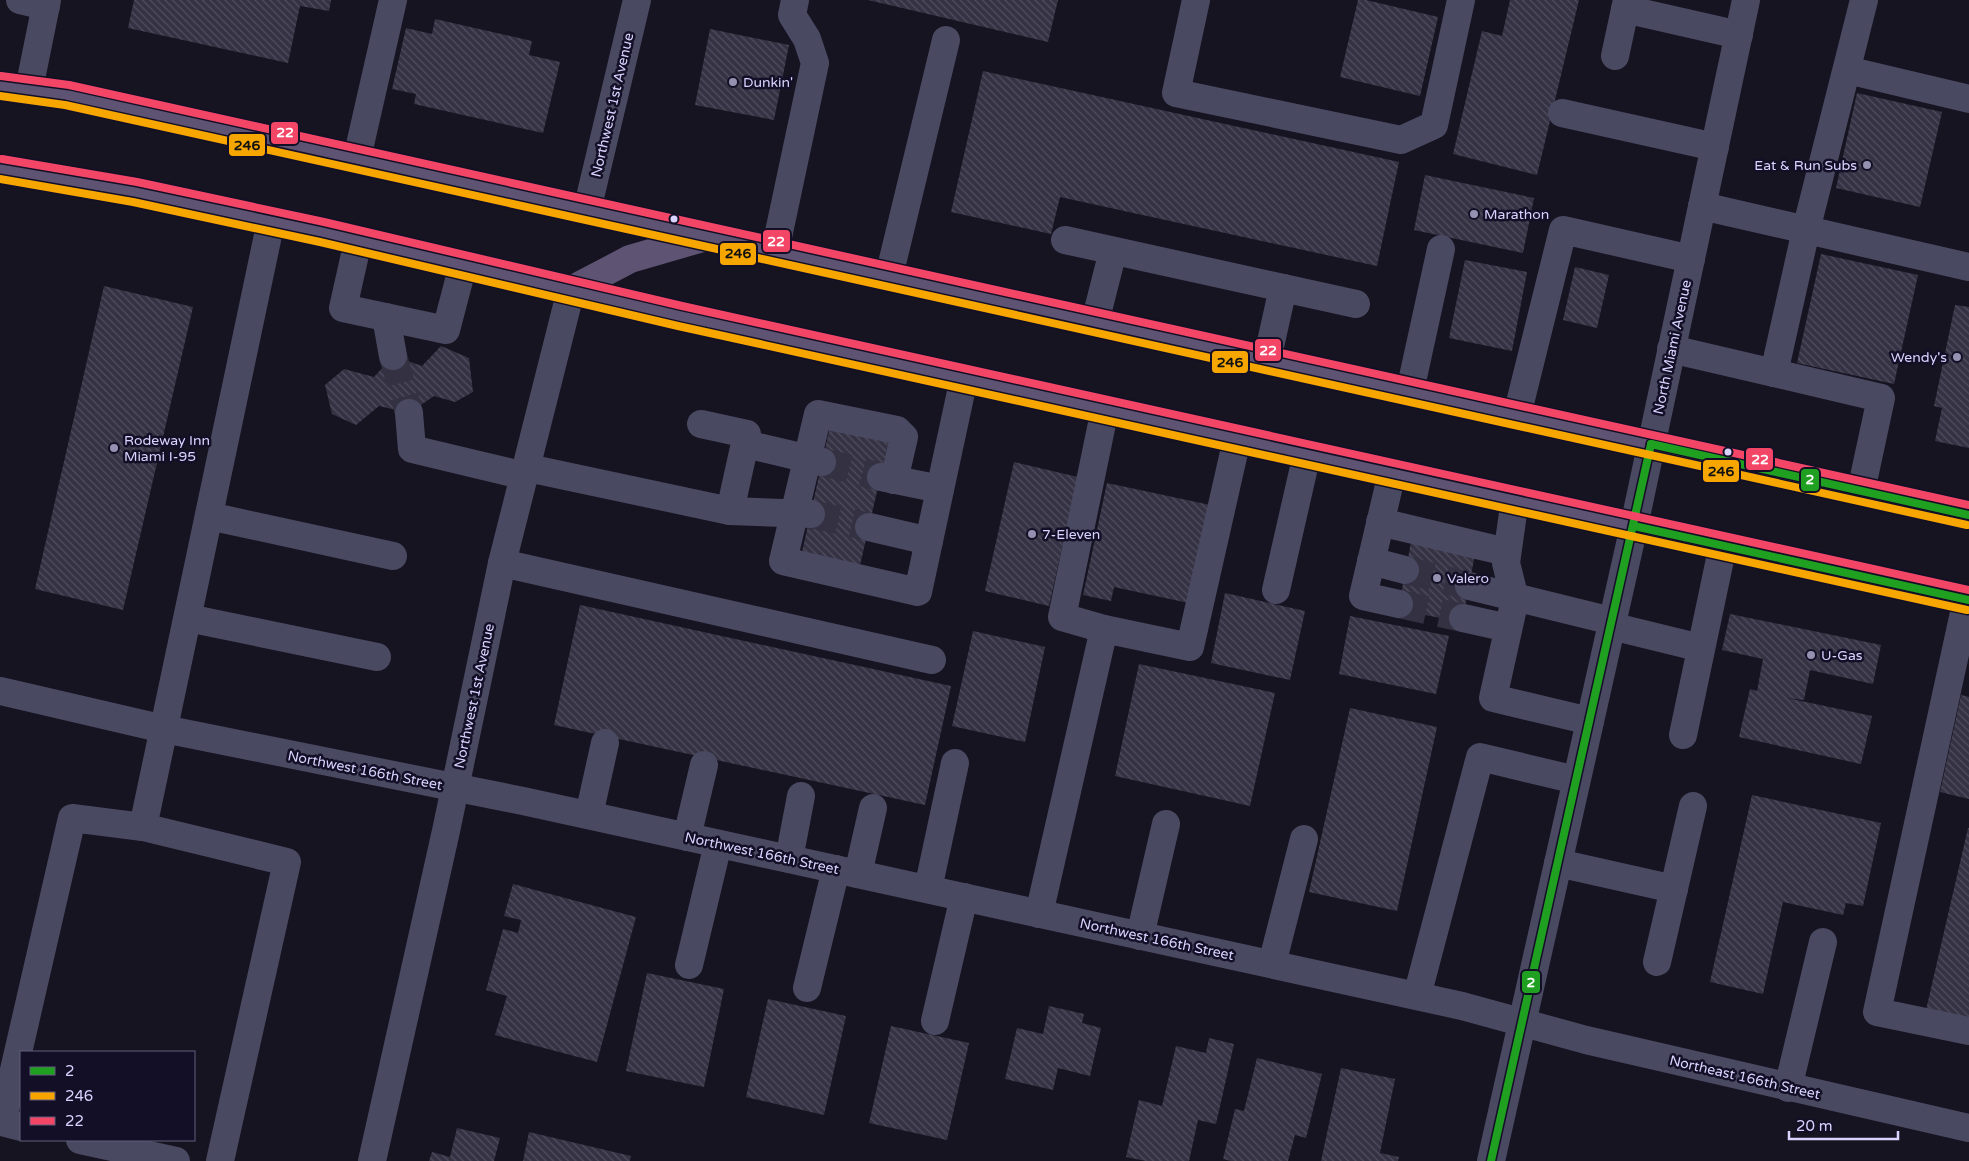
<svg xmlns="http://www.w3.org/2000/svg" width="1969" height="1161" font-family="'Varela Round',sans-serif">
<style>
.building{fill:url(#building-back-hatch)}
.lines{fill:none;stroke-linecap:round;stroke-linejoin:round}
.minor-tunnel{stroke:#333142;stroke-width:28;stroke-dasharray:28 14;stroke-linecap:butt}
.minor{stroke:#4a4962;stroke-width:28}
.major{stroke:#5e5373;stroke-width:28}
.bus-1-casing{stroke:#130f26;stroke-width:11}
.bus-2-casing{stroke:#130f26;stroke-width:11}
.bus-3-casing{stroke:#130f26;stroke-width:11}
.bus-1{stroke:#20a020;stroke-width:8}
.bus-2{stroke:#f7a600;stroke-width:8}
.bus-3{stroke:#f34667;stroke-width:8}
.poi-dot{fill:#9591b1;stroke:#130f26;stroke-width:2}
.bus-dot{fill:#d9d4ff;stroke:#130f26;stroke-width:2}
.labels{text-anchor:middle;stroke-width:5;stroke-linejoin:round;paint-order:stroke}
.poi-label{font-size:14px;fill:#d9d4ff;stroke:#130f26;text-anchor:start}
.street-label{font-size:14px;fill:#d9d4ff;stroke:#130f26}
.line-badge{stroke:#130f26;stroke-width:2}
.badge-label{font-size:14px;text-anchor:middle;font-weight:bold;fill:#fff}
.pale-badge-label{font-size:14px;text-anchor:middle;font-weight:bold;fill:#111}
</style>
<defs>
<pattern id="building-back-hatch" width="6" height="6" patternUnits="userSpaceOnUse" patternTransform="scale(1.25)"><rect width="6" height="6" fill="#343243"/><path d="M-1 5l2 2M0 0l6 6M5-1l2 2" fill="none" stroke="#514f5f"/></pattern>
</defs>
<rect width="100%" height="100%" fill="#161421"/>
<g class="building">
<path d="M134,0H331L329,11L300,6L288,63L128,28Z"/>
<path d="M868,0H1058L1048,42Z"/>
<path d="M1358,0H1366L1438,17L1420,96L1340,77Z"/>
<path d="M1510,0H1579L1537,175L1453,154L1482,31L1502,36Z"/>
<path d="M435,19L532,41L529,55L560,62L543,133L414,104L416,94L392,89L406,28L432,34Z"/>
<path d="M710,29L789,45L774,120L695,105Z"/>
<path d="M983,71L1399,162L1377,266L1060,197L1051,234L951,212Z"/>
<path d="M1857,93L1942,112L1920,207L1836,188Z"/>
<path d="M1425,175L1534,198L1523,253L1414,230Z"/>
<path d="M1821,254L1918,275L1894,384L1797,363Z"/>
<path d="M1465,260L1527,272L1512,351L1449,338Z"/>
<path d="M1575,267L1609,275L1597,328L1563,320Z"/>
<path d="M104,286L193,307L123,610L35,589Z"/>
<path d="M1955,305L1969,307V448L1935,441L1942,408L1934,406Z"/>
<path d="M441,346L469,358L473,392L455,402L434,396L409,413L379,406L356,425L332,414L325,385L344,369L374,377L393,356L422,366Z"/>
<path d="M831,422L890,435L858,574L800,561Z"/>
<path d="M1014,462L1078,477L1049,606L985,591Z"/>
<path d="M1107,483L1215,506L1193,604L1114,587L1111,601L1083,595Z"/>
<path d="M1412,537L1476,549L1462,622L1398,610Z"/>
<path d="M1225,593L1305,611L1290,680L1211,663Z"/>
<path d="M580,605L951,686L925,805L554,725Z"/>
<path d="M1730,614L1881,645L1873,684L1810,670L1804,700L1787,698L1872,716L1861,764L1739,737L1750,689L1757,691L1763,659L1722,650Z"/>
<path d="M1350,616L1449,636L1436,694L1339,674Z"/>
<path d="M973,631L1045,647L1025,742L952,726Z"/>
<path d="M1139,664L1275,693L1250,806L1115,776Z"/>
<path d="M1961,695L1969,697V799L1940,792Z"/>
<path d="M1350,708L1437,727L1397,911L1309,892Z"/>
<path d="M1752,795L1881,823L1863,906L1846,903L1843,915L1783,902L1763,994L1710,982Z"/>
<path d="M1968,828H1969V1020L1926,1010Z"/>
<path d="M513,884L636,917L597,1062L495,1035L507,996L486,990L503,929L518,933L521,920L504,916Z"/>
<path d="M647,973L724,989L704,1087L626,1071Z"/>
<path d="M768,999L846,1016L824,1115L746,1097Z"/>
<path d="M1049,1006L1084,1014L1082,1023L1101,1028L1090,1076L1058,1068L1053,1090L1005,1079L1017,1028L1043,1034Z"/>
<path d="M891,1026L969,1043L947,1140L869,1123Z"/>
<path d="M1209,1038L1234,1044L1216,1124L1198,1120L1189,1161H1146L1126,1157L1139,1100L1162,1106L1176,1046L1206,1053Z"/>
<path d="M1257,1058L1322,1074L1306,1138L1295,1135L1288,1161H1231L1223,1159L1235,1109L1244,1111Z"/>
<path d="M1341,1068L1395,1079L1380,1153L1399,1157L1398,1161H1321Z"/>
<path d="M457,1128L500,1138L494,1161H429L432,1152L450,1157Z"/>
<path d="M529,1132L631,1156L630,1161H523Z"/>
</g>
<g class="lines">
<g class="minor-tunnel">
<path d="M393,356L409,413"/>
<path d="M822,462L881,477"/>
<path d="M811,514L869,527"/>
<path d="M1405,570L1469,586"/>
<path d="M1399,604L1463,618"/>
</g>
<g class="minor">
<path d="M20,0L46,6"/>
<path d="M1196,0L1176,93L1401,140L1434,125L1461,0"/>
<path d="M1625,9L1739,35"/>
<path d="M1615,56L1627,0"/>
<path d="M1847,70L1969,99"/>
<path d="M29,89L47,0"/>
<path d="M1562,113L1715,147"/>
<path d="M357,158L393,0"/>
<path d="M1702,206L1969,267"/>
<path d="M587,210L637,0"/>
<path d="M1065,240L1356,304"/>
<path d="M358,241L343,308L446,330L463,265"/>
<path d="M775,251L815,63L807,39L792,15L795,0"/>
<path d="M889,276L946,40"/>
<path d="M386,317L393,356"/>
<path d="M1095,322L1113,251"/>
<path d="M1671,349L1881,398L1861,491"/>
<path d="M1267,360L1283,288"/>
<path d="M1774,373L1806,230L1864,0"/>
<path d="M1410,391L1441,249"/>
<path d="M409,413L412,449L525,476"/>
<path d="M1517,415L1563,230L1691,259"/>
<path d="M701,424L747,434L730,511"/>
<path d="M745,444L822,462"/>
<path d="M528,468L730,511L811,514"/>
<path d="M1392,473L1363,596L1399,604"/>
<path d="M881,477L940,489"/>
<path d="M894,480L904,437L897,430L818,414L783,561L918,592L964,378"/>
<path d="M1515,499L1506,563L1515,599L1493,698L1590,721"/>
<path d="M209,516L393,556"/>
<path d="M1380,522L1507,552"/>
<path d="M869,527L929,541"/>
<path d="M1371,561L1405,570"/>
<path d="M502,563L932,660"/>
<path d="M1469,586L1612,621"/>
<path d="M1276,590L1307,454"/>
<path d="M1967,599L1877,1012L1969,1031"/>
<path d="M188,618L377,657"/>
<path d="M1463,618L1508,628"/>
<path d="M1611,626L1701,648"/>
<path d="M1104,629L1062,617L1105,409"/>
<path d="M0,691L164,729L523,801L1462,1006L1586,1040L1969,1128"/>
<path d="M1683,735L1723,545"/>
<path d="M589,815L605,743"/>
<path d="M143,827L271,221"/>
<path d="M687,837L704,765"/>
<path d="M789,859L801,796"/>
<path d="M1558,863L1674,889"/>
<path d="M858,874L873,808"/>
<path d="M928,889L955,763"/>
<path d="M1039,914L1104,629L1190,647L1237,439"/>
<path d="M1140,936L1166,824"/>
<path d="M1657,962L1693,806"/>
<path d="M1272,964L1304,839"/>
<path d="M689,965L718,844"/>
<path d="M807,988L836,869"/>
<path d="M1417,996L1480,757L1576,780"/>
<path d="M935,1021L964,897"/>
<path d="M1788,1088L1823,942"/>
<path d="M21,1127L2,1122L72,818L143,827L287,862L220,1161"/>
<path d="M80,1140L176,1161"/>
<path d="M372,1161L446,831L502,563L571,290"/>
<path d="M1491,1161L1634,526L1746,0"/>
</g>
<g class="major">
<path d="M0,86L67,95L1969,515"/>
<path d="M0,169L135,192L322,232L680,316L1969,600"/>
<path d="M571,290L630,259L706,237"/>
</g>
<g class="bus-1-casing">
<g id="bus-1">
<path d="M1651,444L1969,515"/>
<path d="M1634,526L1969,600"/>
<path d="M1491,1161L1651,444"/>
</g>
</g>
<g class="bus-2-casing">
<g id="bus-2">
<path d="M0,96L65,105L1967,525"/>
<path d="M0,179L133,202L320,242L678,326L1967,610"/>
</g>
</g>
<g class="bus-3-casing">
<g id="bus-3">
<path d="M1,76L69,85L1969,505"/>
<path d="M2,159L137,182L324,222L682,306L1969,590"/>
</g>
</g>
<use href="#bus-1" class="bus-1"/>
<use href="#bus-2" class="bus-2"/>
<use href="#bus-3" class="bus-3"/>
</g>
<g class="poi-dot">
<circle cx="733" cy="82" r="5"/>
<circle cx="1867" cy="165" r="5"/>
<circle cx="1474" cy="214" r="5"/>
<circle cx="1957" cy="357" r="5"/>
<circle cx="114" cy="448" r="5"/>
<circle cx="1032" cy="534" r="5"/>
<circle cx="1437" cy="578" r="5"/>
<circle cx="1811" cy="655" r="5"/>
</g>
<g class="bus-dot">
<circle cx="674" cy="219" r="4.5"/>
<circle cx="1728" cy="452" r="4.5"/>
</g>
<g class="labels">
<g class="poi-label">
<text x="743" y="87">Dunkin'</text>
<text x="1857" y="170" text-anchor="end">Eat &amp; Run Subs</text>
<text x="1484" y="219">Marathon</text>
<text x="1947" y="362" text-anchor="end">Wendy's</text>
<text x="124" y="445">Rodeway Inn<tspan x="124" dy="16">Miami I-95</tspan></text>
<text x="1042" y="539">7-Eleven</text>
<text x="1447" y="583">Valero</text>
<text x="1821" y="660">U-Gas</text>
</g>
<g class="street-label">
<text transform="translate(612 105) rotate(-77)" y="5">Northwest 1st Avenue</text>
<text transform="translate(1672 347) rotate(-78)" y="5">North Miami Avenue</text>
<text transform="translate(474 696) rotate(-78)" y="5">Northwest 1st Avenue</text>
<text transform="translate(365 770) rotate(11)" y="5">Northwest 166th Street</text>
<text transform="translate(762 853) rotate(12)" y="5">Northwest 166th Street</text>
<text transform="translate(1157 939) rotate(12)" y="5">Northwest 166th Street</text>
<text transform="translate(1745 1077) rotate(13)" y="5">Northeast 166th Street</text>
</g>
</g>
<g class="line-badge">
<rect x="270" y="121" width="29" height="24" rx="5" fill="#f34667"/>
<rect x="228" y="133" width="38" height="24" rx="5" fill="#f7a600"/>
<rect x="762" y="229" width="29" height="24" rx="5" fill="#f34667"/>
<rect x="719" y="242" width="38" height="24" rx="5" fill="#f7a600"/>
<rect x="1254" y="338" width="28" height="24" rx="5" fill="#f34667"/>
<rect x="1211" y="350" width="38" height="24" rx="5" fill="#f7a600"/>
<rect x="1745" y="447" width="29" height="24" rx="5" fill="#f34667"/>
<rect x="1702" y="459" width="38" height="24" rx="5" fill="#f7a600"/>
<rect x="1800" y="468" width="20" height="24" rx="5" fill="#20a020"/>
<rect x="1521" y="970" width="20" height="24" rx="5" fill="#20a020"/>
</g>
<g class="badge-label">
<text x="285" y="137">22</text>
<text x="776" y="246">22</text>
<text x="1268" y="355">22</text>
<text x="1760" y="464">22</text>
<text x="1810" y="484">2</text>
<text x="1531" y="987">2</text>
</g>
<g class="pale-badge-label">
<text x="247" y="150">246</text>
<text x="738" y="258">246</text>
<text x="1230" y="367">246</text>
<text x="1721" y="476">246</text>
</g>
<rect x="20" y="1051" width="175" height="90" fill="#130f26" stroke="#625e7d"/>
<rect x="30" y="1067" width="25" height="8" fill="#20a020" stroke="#625e7d"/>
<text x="65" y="1076" font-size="15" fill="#d9d4ff">2</text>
<rect x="30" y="1092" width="25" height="8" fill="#f7a600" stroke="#625e7d"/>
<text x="65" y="1101" font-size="15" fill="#d9d4ff">246</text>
<rect x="30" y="1117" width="25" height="8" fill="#f34667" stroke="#625e7d"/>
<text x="65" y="1126" font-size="15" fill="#d9d4ff">22</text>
<path d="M1789 1131v8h109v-8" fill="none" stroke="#d9d4ff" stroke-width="2.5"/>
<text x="1796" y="1131" font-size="15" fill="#d9d4ff" stroke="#130f26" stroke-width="4" paint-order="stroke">20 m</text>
</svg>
